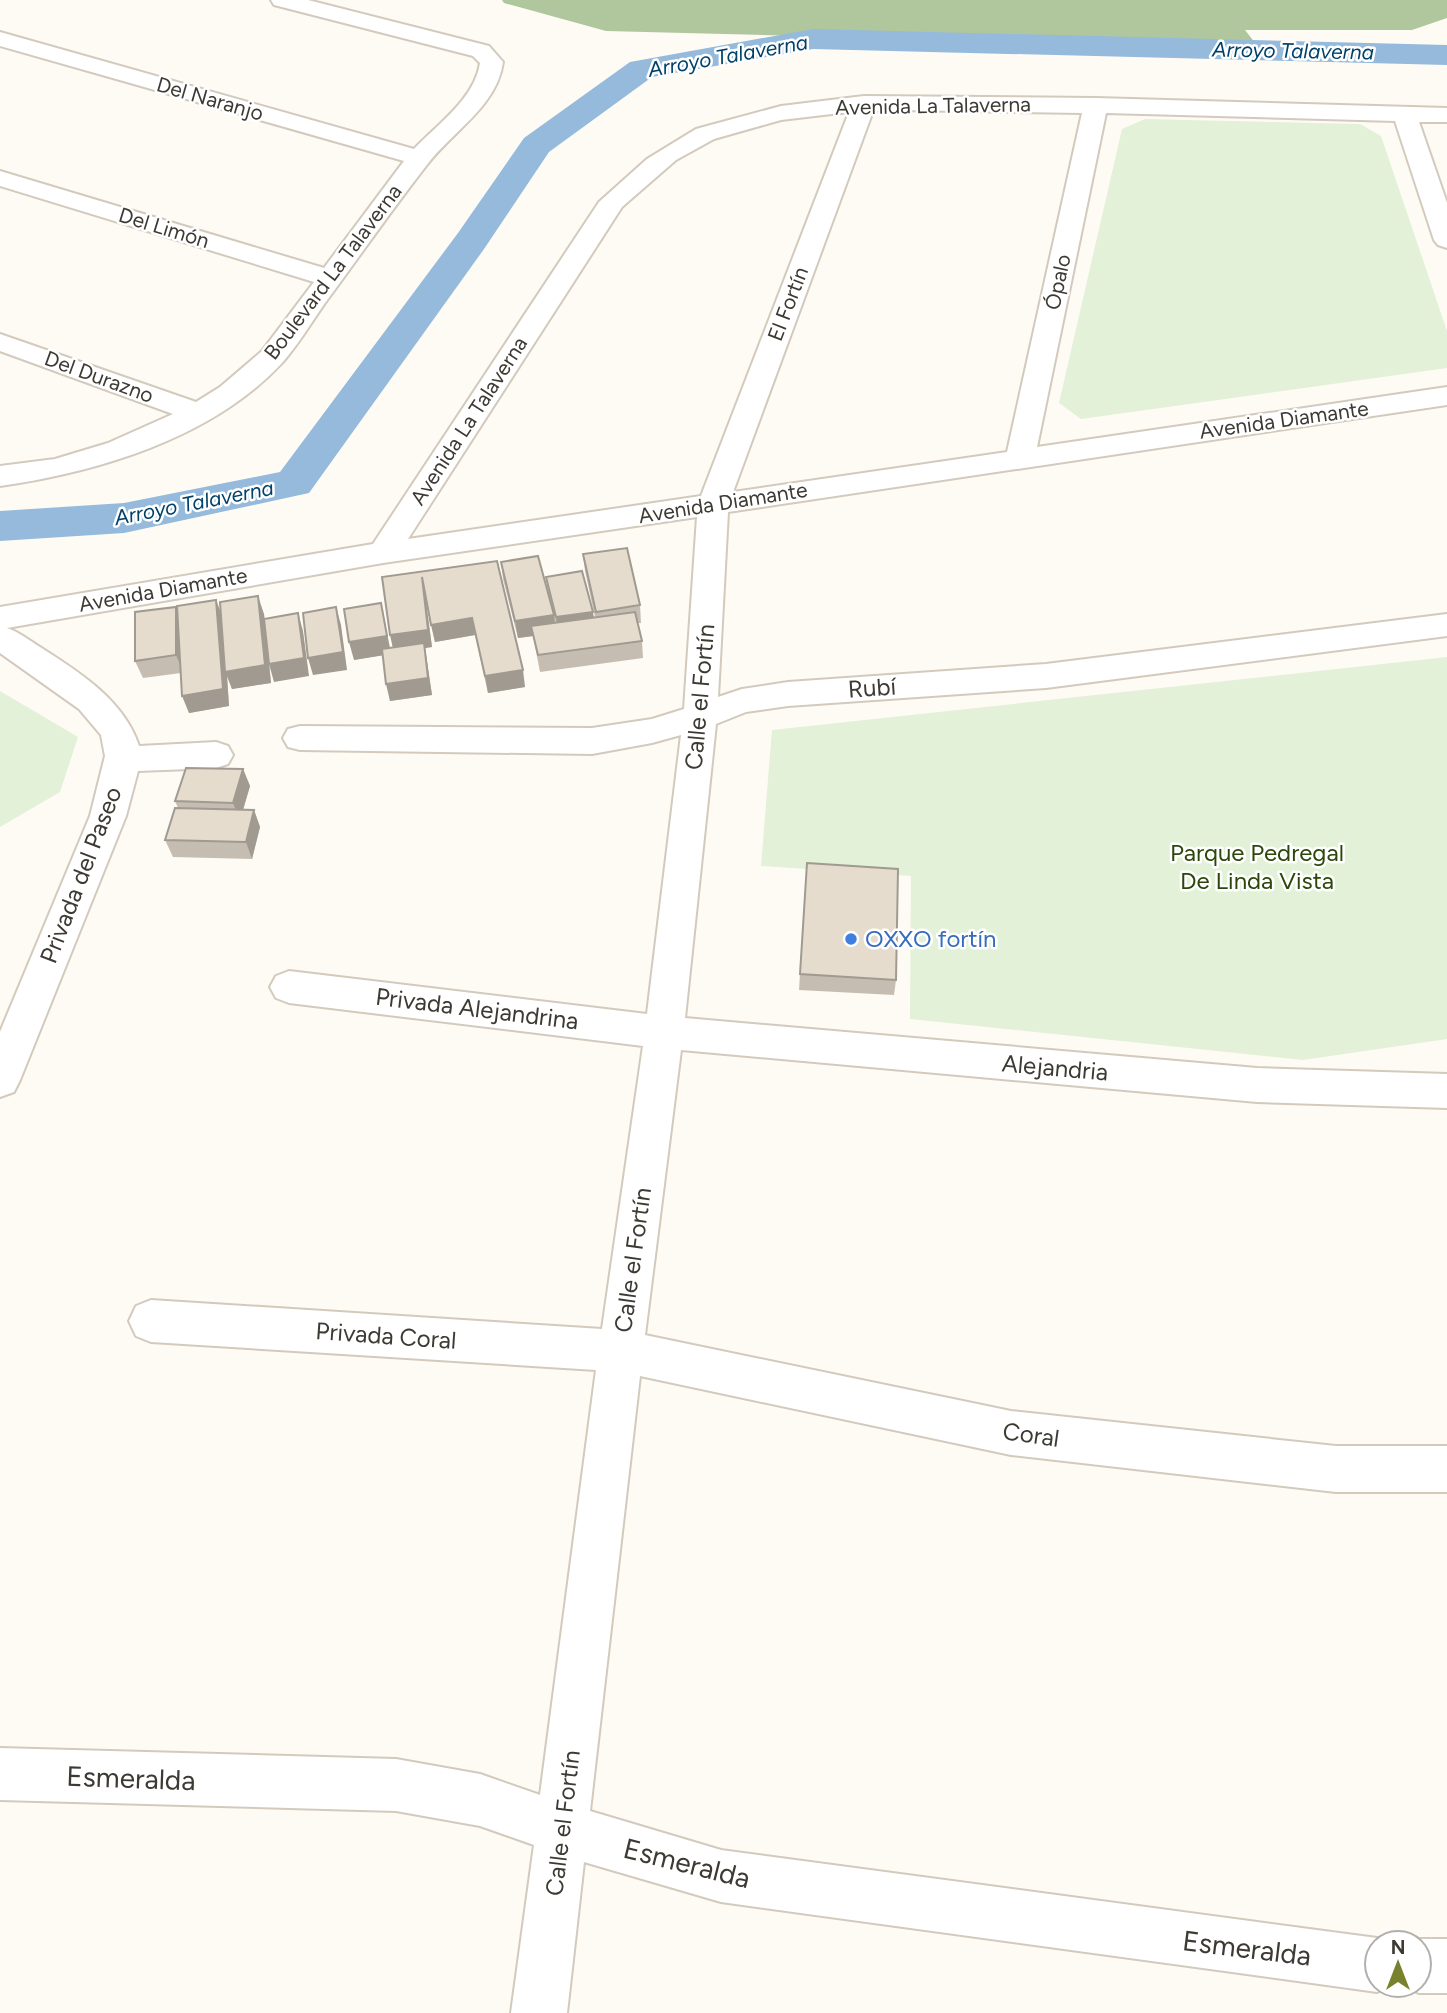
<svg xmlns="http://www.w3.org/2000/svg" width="1447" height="2013" font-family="Figtree,sans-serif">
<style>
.green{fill:#e2f1d7}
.forest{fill:#b0c69d}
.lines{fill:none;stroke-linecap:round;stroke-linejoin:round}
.canal{fill:#95badb;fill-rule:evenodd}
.minor-casing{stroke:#d3cabd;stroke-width:4}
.minor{fill:#fff;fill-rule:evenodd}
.wall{fill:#c5bdb1}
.shaded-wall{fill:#a09a90}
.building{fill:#e5dcce;stroke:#a09a90;stroke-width:2}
.shop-dot{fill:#3f7fe0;stroke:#fff;stroke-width:2.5}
.labels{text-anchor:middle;stroke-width:5;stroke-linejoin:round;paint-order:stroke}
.far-water-label{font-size:21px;font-style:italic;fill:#00416a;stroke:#fff}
.far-street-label{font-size:21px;fill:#3d3a34;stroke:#fff}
.street-label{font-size:24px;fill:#3d3a34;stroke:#fff}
.park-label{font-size:24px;fill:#2c470a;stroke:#fff}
.shop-label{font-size:24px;fill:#366cbe;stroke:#fff;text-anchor:start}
.near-street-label{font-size:28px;fill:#3d3a34;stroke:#fff}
</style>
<rect width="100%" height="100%" fill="#fefbf5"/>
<g class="green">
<path d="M1145,119L1360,124L1381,136L1447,331V368L1081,419L1059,403L1122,129Z"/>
<path d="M1447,657V1039L1303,1060L910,1019L911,876L761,866L772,730Z"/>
<path d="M0,691L78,737L60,792L0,827Z"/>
</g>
<path class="forest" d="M502,0H1447V18L1412,30H1245L1259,48L606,31L504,3Z"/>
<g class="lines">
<path class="canal" d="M813,29L1447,45V65L813,49L652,77L549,152L484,249L309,493L124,533L0,541V511L124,503L280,472L458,233L524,138L630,62Z"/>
<g class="minor-casing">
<g id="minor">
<path d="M271,0H308L489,46L503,62C497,107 451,132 426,166C391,211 359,257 325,303C311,323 298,345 282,363C212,438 98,472 0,486V466L55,459L108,443L173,414L0,351V334L196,402L220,387L262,351L314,282L0,186V171L324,268L404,161L0,46V32L414,149C438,124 475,98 480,63L473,56L274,5Z"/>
<path d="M864,96L1096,98L1447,108V122H1419L1447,203V248L1438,245L1434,240L1395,121L1106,113L1037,447L1447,387V405L728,512L718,697L742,689L788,682L1046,664L1447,614V636L1046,688L788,706L746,712L716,724L685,1018L1257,1068L1447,1074V1108L1257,1102L681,1050L645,1335L1011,1411L1336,1446H1447V1492H1336L1011,1455L640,1376L590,1811L721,1850L1377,1938L1389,1943H1377V1985H1394L1377,1992L721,1902L584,1862L567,2013H511L534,1845L480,1826L396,1811L0,1800V1748L396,1759L480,1774L540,1795L596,1370L151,1342L136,1336L129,1321L136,1306L151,1300L602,1329L643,1046L289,1003L276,998L270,987L276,976L289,971L647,1014L681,735L652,743L592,754L300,750L288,747L283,738L288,729L300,726L592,728L652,719L684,709L697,517L383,563L7,628C19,632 30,641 40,647C79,672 124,700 139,746L216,742L228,746L233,755L228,764L216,768L138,771L126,816L20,1080L14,1092L0,1097V1032L90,816L105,756L101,735L79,709L0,653V607L373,544L599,202L647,159L696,129L781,106ZM900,110L1082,113L1007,452L733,492L873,111ZM849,112L701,496L408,539L622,207L676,160L714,139L781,120Z"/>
<path d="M1419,1939H1447V1993H1419L1400,1985H1419V1943H1409Z"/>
</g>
</g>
<use href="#minor" class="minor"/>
</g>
<g class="wall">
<path d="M583,554L640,605L641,623H638L642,641L643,658L540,672L533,636L518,638L503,579L501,562L548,594L546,577L595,617L585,571Z"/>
<path d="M497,561L525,687L488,693L475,635L435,642L425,595L432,647L425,648L432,695L390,701L383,655L354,660L381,603L390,648H393L382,577Z"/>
<path d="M216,600L221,612L264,614L271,683L232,689L227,676L229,706L189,713L181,673L143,678L135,661L178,612Z"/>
<path d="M243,769L250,786L243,810H254L260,827L252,859L173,857L165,840L178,808L175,801Z"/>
<path d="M807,863L896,980L894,995L799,990Z"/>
</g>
<g class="shaded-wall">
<path d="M422,577L425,595L432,647L425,648L432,695L390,701L386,684L394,653L390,635Z"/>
<path d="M258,596L264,614L271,683L232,689L227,676L229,706L189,713L182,696L216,600L222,617Z"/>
<path d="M381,603L391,654L354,660L349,642Z"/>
<path d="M176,607L182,624L183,672L176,655Z"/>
<path d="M336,607L341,625L347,670L313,675L308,658Z"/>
<path d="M593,612L595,629L558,635L556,617Z"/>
<path d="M298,613L303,631L309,676L274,682L269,664Z"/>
<path d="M554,615L556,632L531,626L533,636L518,638L515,621Z"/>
<path d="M472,618L475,635L435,642L431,625Z"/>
<path d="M523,670L525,687L488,693L485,676Z"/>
<path d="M243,769L250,786L240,820L233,803Z"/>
<path d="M254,810L260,827L252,859L246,842Z"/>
</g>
<g class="building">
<path d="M627,548L640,605L596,612L583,554Z"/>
<path d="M538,556L554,615L515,621L501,562Z"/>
<path d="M497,561L523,670L485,676L472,618L431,625L422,577L428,630L390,635L382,577Z"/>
<path d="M582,571L593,612L556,617L546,577Z"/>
<path d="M258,596L265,665L225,672L220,602Z"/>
<path d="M216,600L223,689L182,696L177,606Z"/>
<path d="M381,603L387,636L349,642L344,609Z"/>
<path d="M176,607V655L135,661V612Z"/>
<path d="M336,607L343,652L308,658L303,613Z"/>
<path d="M635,612L642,641L538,655L531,626Z"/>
<path d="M298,613L304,658L269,664L264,619Z"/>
<path d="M424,643L428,678L386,684L382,649Z"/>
<path d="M186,768L243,769L233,803L175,801Z"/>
<path d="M175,808L254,810L246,842L165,840Z"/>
<path d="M807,863L898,869L896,980L800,974Z"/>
</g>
<circle class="shop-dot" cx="851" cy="939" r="7"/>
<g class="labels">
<g class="far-water-label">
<text transform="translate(1293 51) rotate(1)" y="7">Arroyo Talaverna</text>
<text transform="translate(728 56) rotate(-10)" y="7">Arroyo Talaverna</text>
<text transform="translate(194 503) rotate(-11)" y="7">Arroyo Talaverna</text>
</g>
<g class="far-street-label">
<text transform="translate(210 99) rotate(16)" y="7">Del Naranjo</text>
<text transform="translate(933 106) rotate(-1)" y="7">Avenida La Talaverna</text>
<text transform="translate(164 228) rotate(17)" y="7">Del Limón</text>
<text transform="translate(333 272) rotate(-53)" y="7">Boulevard La Talaverna</text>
<text transform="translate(1058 282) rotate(-78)" y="7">Ópalo</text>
<text transform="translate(788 304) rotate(-69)" y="7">El Fortín</text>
<text transform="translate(99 377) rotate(20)" y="7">Del Durazno</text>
<text transform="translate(1284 420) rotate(-8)" y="7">Avenida Diamante</text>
<text transform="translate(469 421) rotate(-57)" y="7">Avenida La Talaverna</text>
<text transform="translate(723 503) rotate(-9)" y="7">Avenida Diamante</text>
<text transform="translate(163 590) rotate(-10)" y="7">Avenida Diamante</text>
</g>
<g class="street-label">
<text transform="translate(872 688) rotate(-4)" y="8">Rubí</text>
<text transform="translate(700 697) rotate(-85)" y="8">Calle el Fortín</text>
<text transform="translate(81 875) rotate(-69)" y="8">Privada del Paseo</text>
<text transform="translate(477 1009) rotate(7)" y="8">Privada Alejandrina</text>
<text transform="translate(1055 1068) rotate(5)" y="8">Alejandria</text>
<text transform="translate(633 1260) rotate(-82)" y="8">Calle el Fortín</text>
<text transform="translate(386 1336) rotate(4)" y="8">Privada Coral</text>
<text transform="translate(1031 1435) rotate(8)" y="8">Coral</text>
<text transform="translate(563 1823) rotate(-83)" y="8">Calle el Fortín</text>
</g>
<g class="park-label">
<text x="1257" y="861">Parque Pedregal<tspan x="1257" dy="28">De Linda Vista</tspan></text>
</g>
<g class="shop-label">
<text x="865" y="947">OXXO fortín</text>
</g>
<g class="near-street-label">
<text transform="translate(131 1778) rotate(2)" y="10">Esmeralda</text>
<text transform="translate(687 1863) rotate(14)" y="10">Esmeralda</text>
<text transform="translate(1247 1948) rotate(7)" y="10">Esmeralda</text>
</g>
</g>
<g transform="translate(1398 1964)"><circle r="33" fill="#ffffff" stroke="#b1b0ae" stroke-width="2"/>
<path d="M0-5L12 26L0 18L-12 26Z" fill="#78812d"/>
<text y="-10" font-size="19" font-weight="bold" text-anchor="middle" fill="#3d3a34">N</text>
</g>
</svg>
